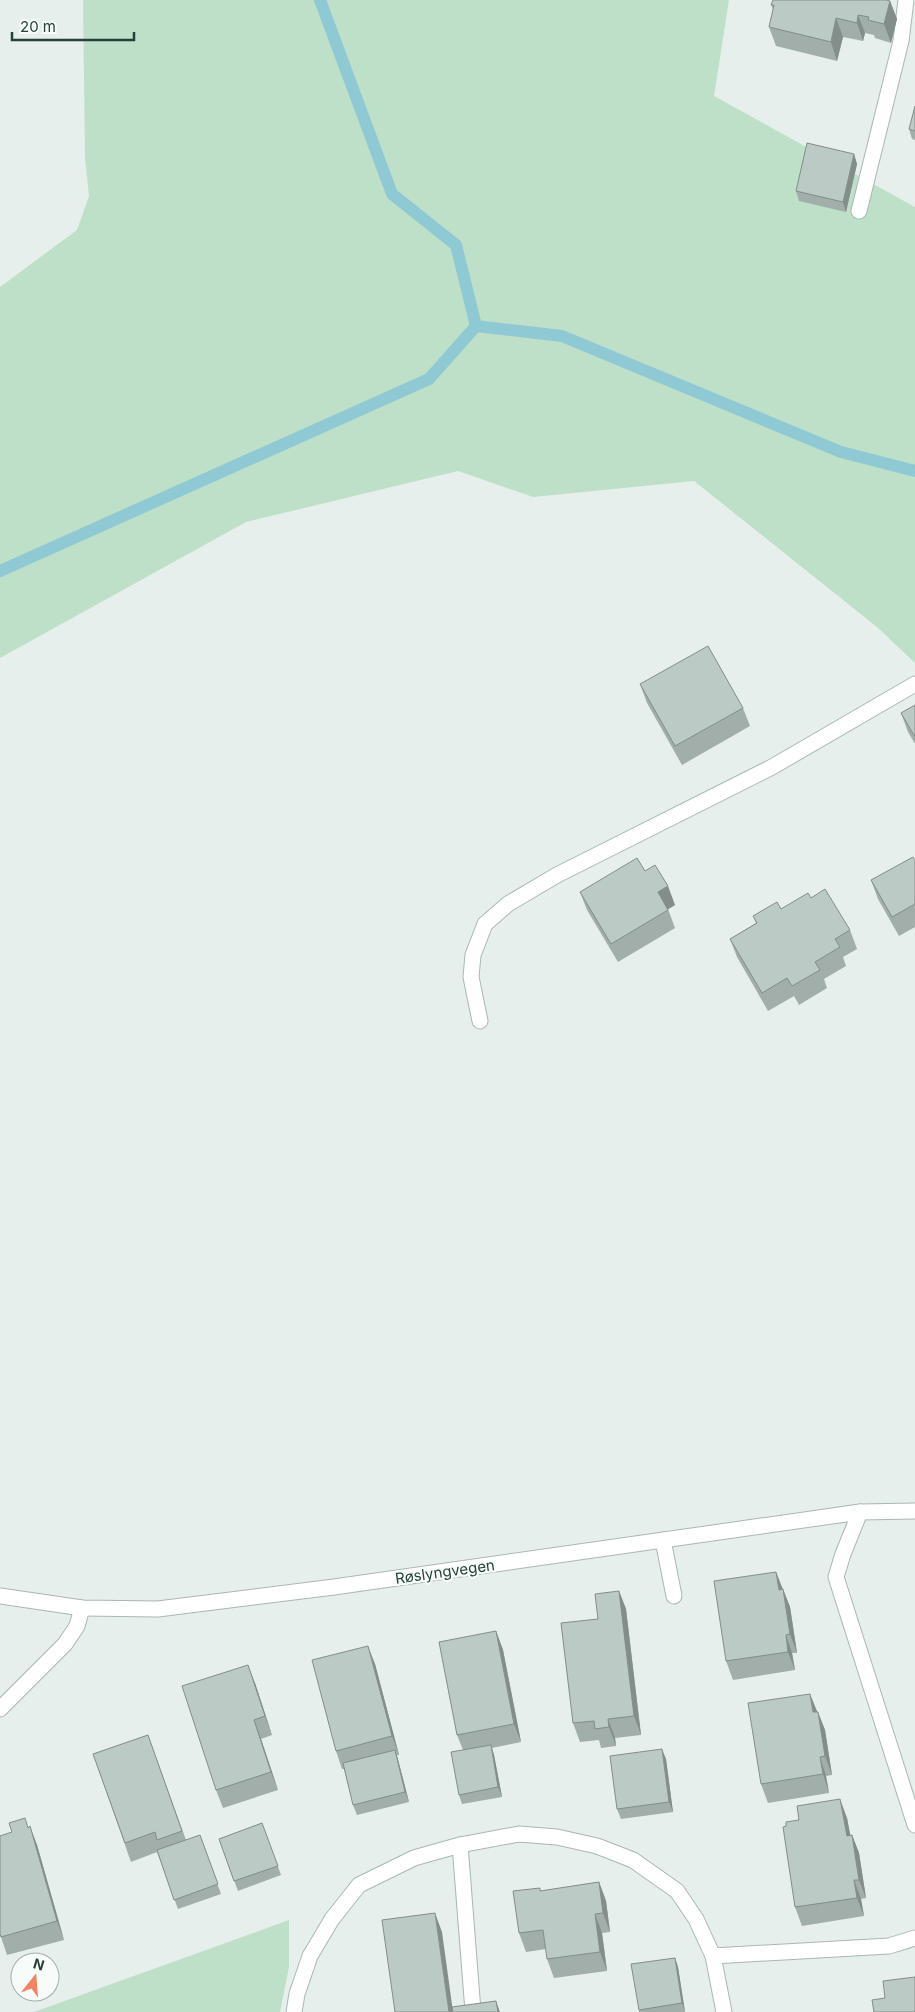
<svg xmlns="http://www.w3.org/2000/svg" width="915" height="2012" font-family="Inter,sans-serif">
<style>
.green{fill:#bfe0c8}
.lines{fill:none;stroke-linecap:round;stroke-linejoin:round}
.stream{stroke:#8ec9d4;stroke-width:12}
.service-casing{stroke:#a8b8b2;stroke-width:17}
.minor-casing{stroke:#a8b8b2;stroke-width:17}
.service{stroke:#fff;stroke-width:15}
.minor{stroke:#fff;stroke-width:15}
.wall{fill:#a1aea9}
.shaded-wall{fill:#838d89}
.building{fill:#bbcac4;stroke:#838d89}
.labels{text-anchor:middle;stroke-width:4.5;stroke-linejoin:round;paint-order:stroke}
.street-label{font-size:15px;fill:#24423a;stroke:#f7fbf9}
</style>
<rect width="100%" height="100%" fill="#e6efeb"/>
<g class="green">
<path d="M83,0H729L714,96L915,207V663L877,627L694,481L533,497L458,471L246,522L0,658V287L77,230L89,196L85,158Z"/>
<path d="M289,1920V1967L280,2012H34Z"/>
</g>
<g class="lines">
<g class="stream">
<path d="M320,0L392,194L456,245L476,326"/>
<path d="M476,326L562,336L841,452L915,471"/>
<path d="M0,571L429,379L476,326"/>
</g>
<g class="service-casing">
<g id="service">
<path d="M859,211L901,41L906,0"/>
<path d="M480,1021L471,977L473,955L485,924L508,904L557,875L772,767L915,684"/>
<path d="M860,1512L843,1554L836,1577L915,1825"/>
<path d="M663,1540L674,1596"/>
<path d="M0,1709L65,1644L77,1626L82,1608"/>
<path d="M460,1845L473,2011"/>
<path d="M713,1956L889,1946L915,1938"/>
</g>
</g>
<g class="minor-casing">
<g id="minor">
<path d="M0,1596L82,1608L158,1609L334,1587L860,1512L915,1511"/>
<path d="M294,2012L297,1994L310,1956L332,1919L359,1885L414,1858L460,1845L519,1834L557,1837L597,1846L633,1860L677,1891L696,1919L713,1956L724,2012"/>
</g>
</g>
<use href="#service" class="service"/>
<use href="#minor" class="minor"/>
</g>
<g class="wall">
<path d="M890,1L897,19L891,43L875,38L874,35L865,33L863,41L843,37L837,61L776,46L769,27L773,9L771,5Z"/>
<path d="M915,106V140L912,139L909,129Z"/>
<path d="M854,154L857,164L846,212L799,201L796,191Z"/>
<path d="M640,684L743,708L750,726L682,765L647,703Z"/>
<path d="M915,705V744L908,732L901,713Z"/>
<path d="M915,860V927L899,936L878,899L871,880Z"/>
<path d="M645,871L675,905L668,909L675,928L618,962L587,910L580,892Z"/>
<path d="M811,898L850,930L857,949L843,957L846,966L824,979L827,988L799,1005L794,996L768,1011L737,957L730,939L756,923L753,916L781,909Z"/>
<path d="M776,1572L790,1607L797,1653H792L795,1670L733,1680L726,1661Z"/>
<path d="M619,1591L626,1609L641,1735L615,1738L616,1746L601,1748L599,1740L580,1742L573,1723L598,1619Z"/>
<path d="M496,1631L503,1650L521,1742L492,1748L494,1755L502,1797L462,1804L459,1795L463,1750L457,1735Z"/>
<path d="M375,1664L399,1755H397L409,1802L357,1815L353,1805L344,1769H342L336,1751Z"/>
<path d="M255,1683L272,1735L261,1739L278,1790L223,1808L216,1790Z"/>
<path d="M810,1694L825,1730L832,1775L826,1776L829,1793L768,1803L761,1784Z"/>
<path d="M148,1735L186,1840L200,1835L221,1894L178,1909L157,1852L131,1862L93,1754Z"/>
<path d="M666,1759L673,1812L621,1819L617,1809Z"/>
<path d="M847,1818L850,1835H852L859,1853L866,1898L861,1899L864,1916L802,1926L795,1907Z"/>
<path d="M262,1823L281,1875L238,1891L219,1839Z"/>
<path d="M28,1827L37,1845L64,1940L7,1955L0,1934Z"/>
<path d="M599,1882L606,1901L610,1932L602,1933L607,1971L554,1978L547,1959L546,1949L526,1952L519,1933L541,1891Z"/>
<path d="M675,1958L678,1967L685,2012H639V2010Z"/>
</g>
<g class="shaded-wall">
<path d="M890,1L897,19L891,43L884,24Z"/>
<path d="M858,15L865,33L863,41L857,23Z"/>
<path d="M836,18L843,37L837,61L831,42Z"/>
<path d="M854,154L857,164L846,212L843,202Z"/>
<path d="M668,886L675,905L665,911L658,892Z"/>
<path d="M776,1572L783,1590H779Z"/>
<path d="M783,1589L790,1607L797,1653L790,1634Z"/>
<path d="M619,1591L626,1609L641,1735L634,1716Z"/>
<path d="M496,1631L503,1650L521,1742L514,1724Z"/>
<path d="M786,1635L792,1653L795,1670L788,1652Z"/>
<path d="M368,1646L375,1664L399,1755L392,1736Z"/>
<path d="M248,1665L255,1683L272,1735L265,1716Z"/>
<path d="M810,1694L817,1712H813Z"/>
<path d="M818,1712L825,1730L832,1775L825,1756Z"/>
<path d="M608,1719L615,1738L616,1746L609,1727Z"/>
<path d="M254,1720L261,1739L278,1790L271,1772Z"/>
<path d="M491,1745L494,1755L502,1797L498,1787Z"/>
<path d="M662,1749L666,1759L673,1812L669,1802Z"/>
<path d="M395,1750L398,1760L409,1802L405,1792Z"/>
<path d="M820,1757L826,1776L829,1793L823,1774Z"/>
<path d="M840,1799L847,1818L854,1854L847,1836Z"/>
<path d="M30,1826L37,1845L64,1940L57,1921Z"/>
<path d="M852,1835L859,1853L866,1898L859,1880Z"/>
<path d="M854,1880L861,1899L864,1916L857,1898Z"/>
<path d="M599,1882L606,1901L610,1932L603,1913Z"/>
<path d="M435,1913L442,1932L453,2012H449Z"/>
<path d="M595,1914L602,1933L607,1971L600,1952Z"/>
<path d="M675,1958L678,1967L685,2012L682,2003Z"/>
<path d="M496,2001L500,2012H498Z"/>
</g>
<g class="building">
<path d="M773,0H886L890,1L884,24L868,20L869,17L858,15L857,23L836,18L831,42L769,27L774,5H771Z"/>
<path d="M915,106V131L909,129Z"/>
<path d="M807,143L854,154L843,202L796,191Z"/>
<path d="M708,646L743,708L675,746L640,684Z"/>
<path d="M915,705V737L901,713Z"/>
<path d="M913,857L915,860V904L892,917L871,880Z"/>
<path d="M637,858L645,871L655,865L668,886L658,892L668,910L611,944L580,892Z"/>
<path d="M825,889L850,930L835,939L840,947L815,962L820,970L792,986L787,978L762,993L730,939L757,923L753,916L777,902L781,909L808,893L811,898Z"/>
<path d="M776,1572L779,1590L783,1589L790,1634L786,1635L788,1652L726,1661L714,1581Z"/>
<path d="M619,1591L634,1716L608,1719L609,1727L595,1729L594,1721L573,1723L561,1623L598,1619L595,1594Z"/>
<path d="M496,1631L514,1724L457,1735L439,1642Z"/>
<path d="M368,1646L392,1736L336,1751L312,1660Z"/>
<path d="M248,1665L265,1716L254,1720L271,1772L216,1790L182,1686Z"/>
<path d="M810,1694L813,1712H818L825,1756L820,1757L823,1774L761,1784L748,1703Z"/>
<path d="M148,1735L182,1831L157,1840L155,1832L125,1843L93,1754Z"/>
<path d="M491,1745L498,1787L459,1795L451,1752Z"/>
<path d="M662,1749L669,1802L617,1809L610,1756Z"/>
<path d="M395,1750L405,1792L353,1805L343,1763Z"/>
<path d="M840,1799L847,1836L852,1835L859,1880H854L857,1898L795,1907L783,1827L786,1826V1822L799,1820L797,1806Z"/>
<path d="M25,1818L28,1828L30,1826L57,1921L1,1937L0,1934V1836L12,1832L9,1823Z"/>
<path d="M262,1823L278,1866L234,1881L219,1839Z"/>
<path d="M200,1835L218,1884L174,1900L157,1850Z"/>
<path d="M599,1882L603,1913L595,1914L600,1952L547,1959L543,1930L519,1933L513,1891L540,1888V1891Z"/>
<path d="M435,1913L449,2012H395L382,1920Z"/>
<path d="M675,1958L682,2003L639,2010L631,1964Z"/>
<path d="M915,1977V2012H874L872,2000L885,1998L883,1981Z"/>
<path d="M496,2001L498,2012H453L452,2007Z"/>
</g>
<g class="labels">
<g class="street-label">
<text transform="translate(445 1572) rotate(-8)" y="5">Røslyngvegen</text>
</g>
</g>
<g transform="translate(35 1977) rotate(17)"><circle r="24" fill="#f7fbf9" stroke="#a3b1ad"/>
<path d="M0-4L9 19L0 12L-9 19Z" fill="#f4845f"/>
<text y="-8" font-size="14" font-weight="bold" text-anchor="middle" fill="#24423a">N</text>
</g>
<path d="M12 32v8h122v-8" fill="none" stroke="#24423a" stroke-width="2.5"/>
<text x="20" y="32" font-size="15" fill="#24423a" stroke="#f7fbf9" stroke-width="4" paint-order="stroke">20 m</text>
</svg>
